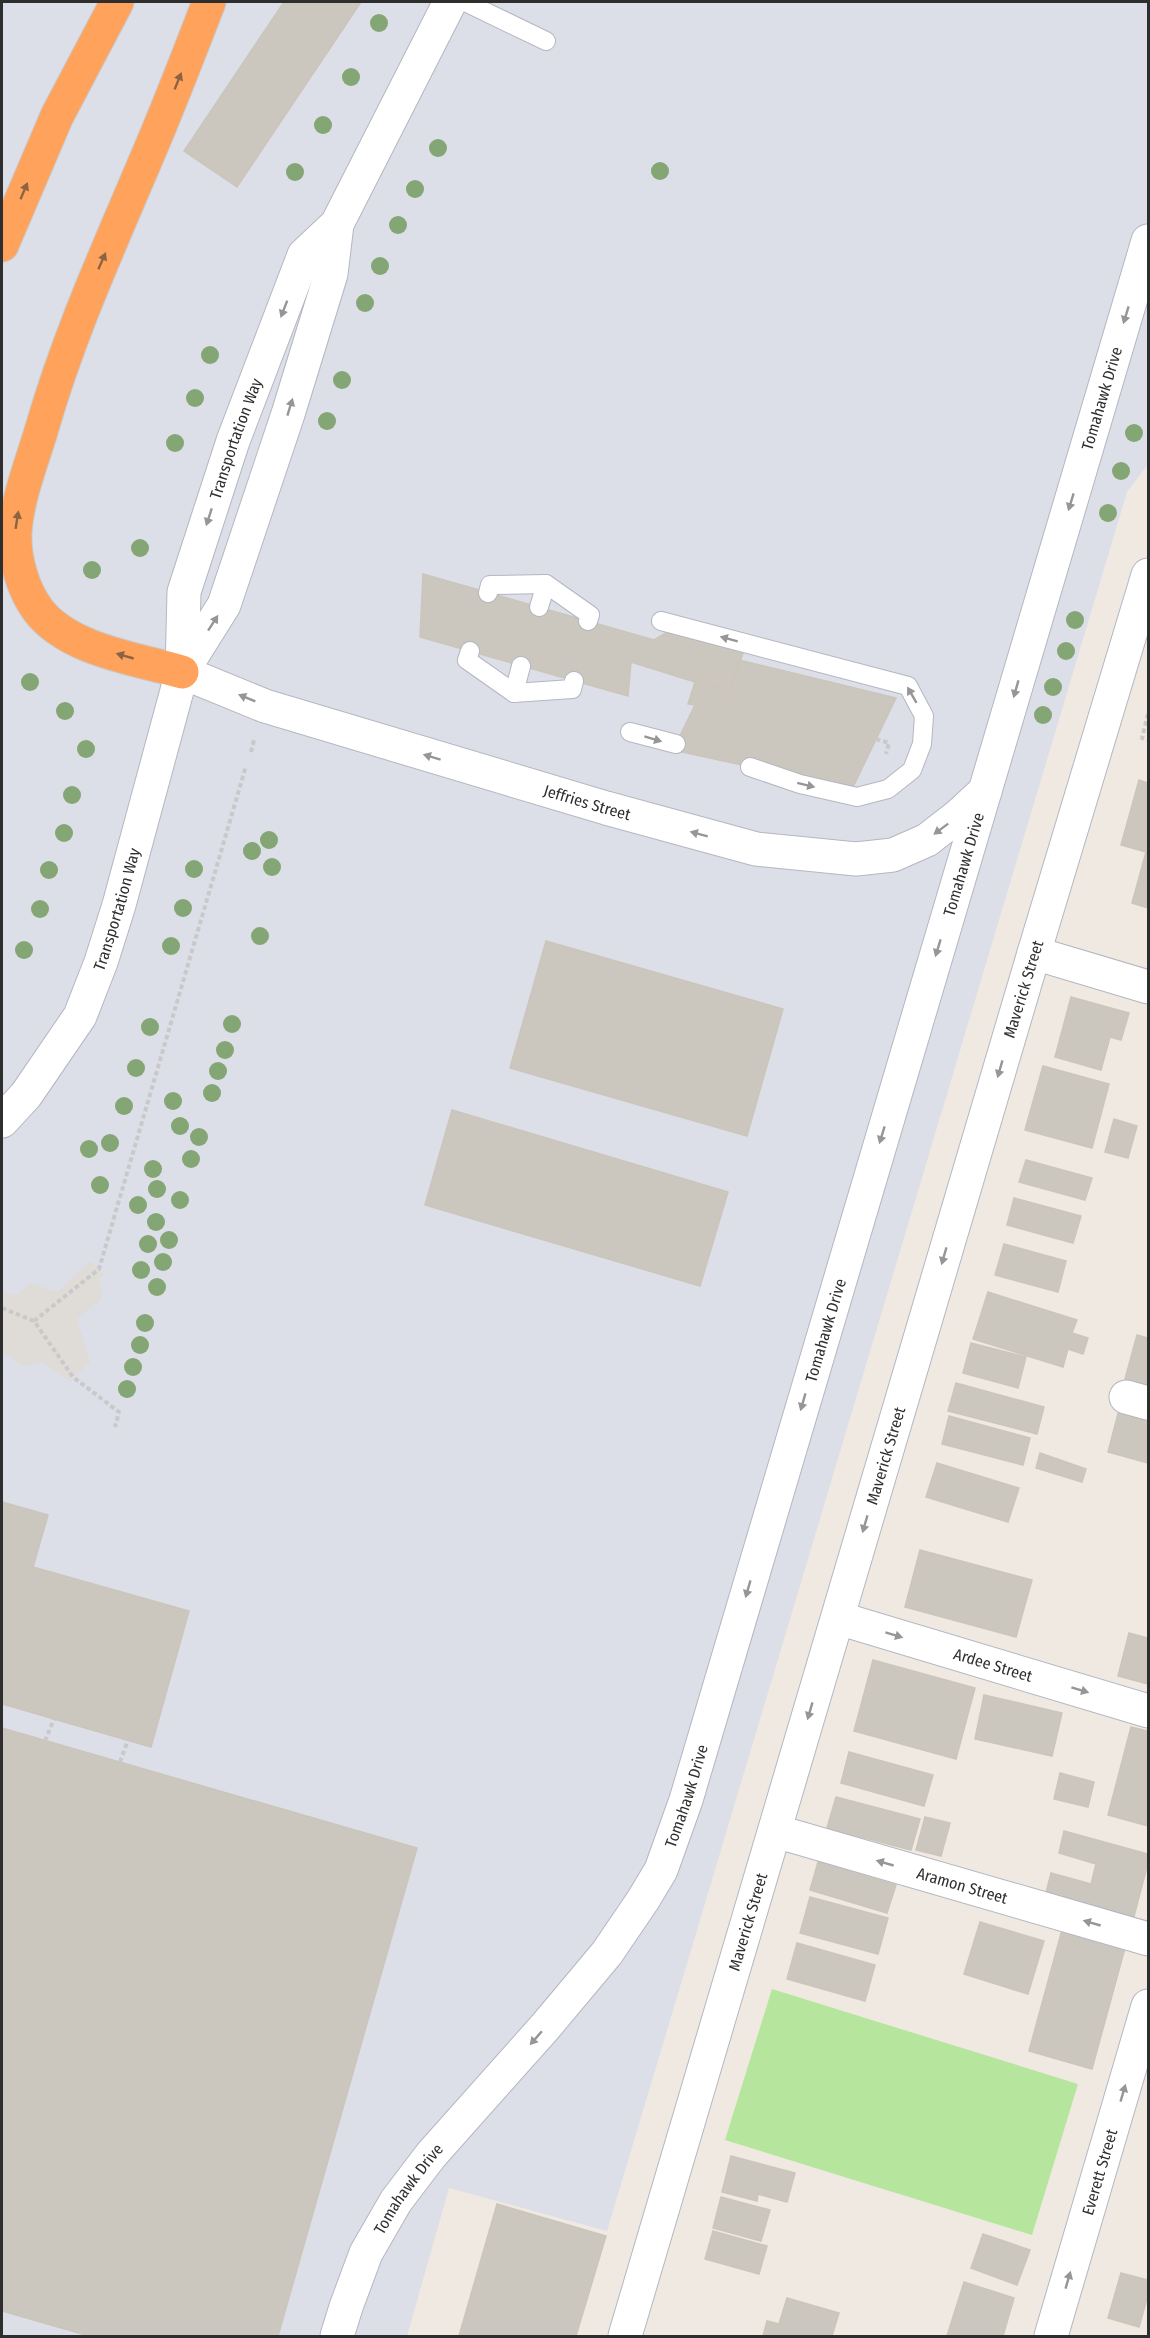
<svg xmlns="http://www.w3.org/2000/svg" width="1150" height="2338" font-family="'Fira Sans Condensed',sans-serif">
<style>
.airport{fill:#dcdee8}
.green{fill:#b6e59e}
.plaza{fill:#dfdcd8}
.building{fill:#cbc7bf;stroke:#cbc5ba;stroke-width:1.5}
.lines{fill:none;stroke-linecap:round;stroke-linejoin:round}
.service-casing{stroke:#b4b7c1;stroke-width:20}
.minor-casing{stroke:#b4b7c1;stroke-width:35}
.secondary-casing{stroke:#b4b7c1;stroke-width:35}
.motorway-casing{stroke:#c9c9c9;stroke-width:35}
.path{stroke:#c9c9c9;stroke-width:4;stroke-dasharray:4.5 3;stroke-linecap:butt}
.service{stroke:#fff;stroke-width:18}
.minor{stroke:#fff;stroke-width:33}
.secondary{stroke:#fff;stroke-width:33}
.motorway{stroke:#ffa35c;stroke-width:33}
.tree{fill:#84a574}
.oneway{fill:#8c6343}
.oneway2{fill:#969696}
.labels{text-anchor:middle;stroke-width:4.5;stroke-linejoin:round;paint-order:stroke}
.street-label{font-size:16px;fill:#2e2e2e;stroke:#fff}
</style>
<rect width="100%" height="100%" fill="#efe9e1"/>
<path class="airport" d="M2,2H1148V464L1127,492L607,2231L449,2188L407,2336H2Z"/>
<path class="green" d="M772,1989L1078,2084L1032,2235L725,2140Z"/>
<path class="plaza" d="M91,1261L104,1274L99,1279L102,1298L77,1319L90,1362L69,1381L43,1362L22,1366L2,1351V1293L17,1295L30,1283L57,1292Z"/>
<g class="building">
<path d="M284,2H361L237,187L184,151Z"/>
<path d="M423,574L654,640L674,628L745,647L731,690L695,682L631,662L628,696L420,637Z"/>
<path d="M739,660L896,698L852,789L673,750L695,705L688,704L695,682L731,690Z"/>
<path d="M1139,780L1148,783V908L1132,903L1146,852L1121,845Z"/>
<path d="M546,941L783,1009L747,1136L510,1068Z"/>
<path d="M1071,997L1129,1013L1121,1040L1110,1037L1101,1070L1055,1057Z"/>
<path d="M1043,1066L1109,1084L1092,1148L1025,1130Z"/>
<path d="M452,1110L728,1192L700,1286L425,1205Z"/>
<path d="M1114,1119L1137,1126L1128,1158L1105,1152Z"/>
<path d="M1026,1160L1092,1178L1085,1200L1019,1182Z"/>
<path d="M1014,1198L1081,1216L1073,1243L1007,1225Z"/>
<path d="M1004,1244L1066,1261L1058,1292L995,1275Z"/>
<path d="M988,1292L1077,1320L1072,1333L1088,1338L1083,1354L1068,1349L1063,1367L973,1339Z"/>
<path d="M1137,1335L1148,1338V1386L1125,1379Z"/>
<path d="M971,1343L1026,1357L1018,1388L963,1373Z"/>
<path d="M956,1383L1044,1407L1037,1434L948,1411Z"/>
<path d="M1120,1406L1148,1414V1463L1108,1452Z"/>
<path d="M949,1416L1030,1438L1023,1465L942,1444Z"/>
<path d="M1040,1453L1086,1469L1082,1482L1036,1468Z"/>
<path d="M937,1463L1019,1488L1008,1522L926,1497Z"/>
<path d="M2,1502L48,1515L33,1567L189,1611L151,1747L2,1704Z"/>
<path d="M920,1550L1032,1580L1016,1637L905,1607Z"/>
<path d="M1129,1633L1148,1638V1684L1118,1676Z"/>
<path d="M873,1660L975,1688L956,1759L854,1731Z"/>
<path d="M984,1695L1062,1713L1052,1756L975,1739Z"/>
<path d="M1131,1727L1148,1731V1826L1108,1815Z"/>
<path d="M2,1728L417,1848L278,2336H89L2,2311Z"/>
<path d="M849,1752L933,1775L924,1806L841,1783Z"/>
<path d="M1060,1773L1094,1782L1088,1807L1054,1799Z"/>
<path d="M836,1797L920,1819L911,1850L827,1828Z"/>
<path d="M925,1817L950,1823L941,1856L916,1850Z"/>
<path d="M1064,1831L1148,1854V1863L1133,1920L1045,1897L1051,1873L1091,1884L1096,1864L1059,1853Z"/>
<path d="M818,1862L896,1885L887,1913L810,1890Z"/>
<path d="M810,1897L888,1918L878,1954L800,1933Z"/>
<path d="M980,1922L1044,1941L1028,1994L964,1974Z"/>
<path d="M1062,1930L1125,1948L1092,2069L1029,2051Z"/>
<path d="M797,1943L875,1965L865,2001L787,1979Z"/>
<path d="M731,2156L795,2173L787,2202L758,2194L757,2201L722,2192Z"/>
<path d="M721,2197L770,2210L761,2241L713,2228Z"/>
<path d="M497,2204L606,2236L576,2336H459Z"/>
<path d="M713,2231L767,2246L759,2274L705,2259Z"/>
<path d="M983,2234L1030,2250L1017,2285L971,2268Z"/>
<path d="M1121,2273L1148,2280V2295L1139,2327L1108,2318Z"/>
<path d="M964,2282L1014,2298L1003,2336H947Z"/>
<path d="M787,2298L839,2313L832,2336H763L767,2321L779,2324Z"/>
</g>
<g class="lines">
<g class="service-casing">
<g id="service">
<path d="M465,2L546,41"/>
<path d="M488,593L490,585L546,584L590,615L588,621"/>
<path d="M539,607L546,584"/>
<path d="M661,621L908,686L924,716L922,744L912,770L888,789L857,797L800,784L750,767"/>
<path d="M470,651L467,660L514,693L572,689L574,681"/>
<path d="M514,693L521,666"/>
<path d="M630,732L676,744"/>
</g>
</g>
<g class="minor-casing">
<g id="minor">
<path id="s1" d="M182,672L265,706L606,808L756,849L856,859L893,855L927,840L958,816L985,791"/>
<path d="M1034,953L1148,575"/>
<path d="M1126,1397L1148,1403"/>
<path id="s2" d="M838,1618L1148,1711"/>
<path id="s3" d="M775,1831L1148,1939"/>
<path id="s4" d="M337,2336L346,2307L366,2253L396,2201L431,2155L545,2027L607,1953L643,1900L661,1870L686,1800L1148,241"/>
<path id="s5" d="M1051,2336L1148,2006"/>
</g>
</g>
<g class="secondary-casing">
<g id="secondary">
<path d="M182,672L224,605L288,414L331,274L337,224"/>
<path id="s6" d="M2,1121L26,1095L80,1016L101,962L119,905L182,672L184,592L233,441L304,255L337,224L450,2"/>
<path id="s7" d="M625,2336L1034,953L1148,987"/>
</g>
</g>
<g class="motorway-casing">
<g id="motorway">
<path d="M2,245L57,116L117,2"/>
<path d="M182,672C137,659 68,650 38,610C23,590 14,559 15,533C17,498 32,462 42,428C69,334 109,247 147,157C169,106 189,54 209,2"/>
</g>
</g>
<g class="path">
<path d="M1148,714L1142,738L1148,740"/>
<path d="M876,739L889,743L886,754"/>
<path d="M251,752L254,740"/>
<path d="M2,1308L34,1321L73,1377L119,1412L115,1427"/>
<path d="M34,1321L99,1269L246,766"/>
<path d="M45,1741L54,1719"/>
<path d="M120,1762L128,1740"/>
</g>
<use href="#service" class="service"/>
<use href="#minor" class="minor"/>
<use href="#secondary" class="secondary"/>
<use href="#motorway" class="motorway"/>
</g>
<g class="tree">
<circle cx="379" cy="23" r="9"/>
<circle cx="351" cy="77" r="9"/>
<circle cx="323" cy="125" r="9"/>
<circle cx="438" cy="148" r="9"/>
<circle cx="660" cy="171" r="9"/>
<circle cx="295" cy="172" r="9"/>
<circle cx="415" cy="189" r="9"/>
<circle cx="398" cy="225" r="9"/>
<circle cx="380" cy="266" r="9"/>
<circle cx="365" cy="303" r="9"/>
<circle cx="210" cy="355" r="9"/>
<circle cx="342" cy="380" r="9"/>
<circle cx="195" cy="398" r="9"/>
<circle cx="327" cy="421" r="9"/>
<circle cx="1134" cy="433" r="9"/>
<circle cx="175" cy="443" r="9"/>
<circle cx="1121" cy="471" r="9"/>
<circle cx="1108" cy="513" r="9"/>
<circle cx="140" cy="548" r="9"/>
<circle cx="92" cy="570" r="9"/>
<circle cx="1075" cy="620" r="9"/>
<circle cx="1066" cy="651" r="9"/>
<circle cx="30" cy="682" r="9"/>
<circle cx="1053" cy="687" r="9"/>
<circle cx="65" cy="711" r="9"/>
<circle cx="1043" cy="715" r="9"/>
<circle cx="86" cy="749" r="9"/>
<circle cx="72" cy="795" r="9"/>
<circle cx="64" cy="833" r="9"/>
<circle cx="269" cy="840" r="9"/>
<circle cx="252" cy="851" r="9"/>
<circle cx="272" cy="867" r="9"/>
<circle cx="194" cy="869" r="9"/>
<circle cx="49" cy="870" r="9"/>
<circle cx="183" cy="908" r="9"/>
<circle cx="40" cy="909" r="9"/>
<circle cx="260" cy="936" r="9"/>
<circle cx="171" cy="946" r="9"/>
<circle cx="24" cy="950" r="9"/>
<circle cx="232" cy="1024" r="9"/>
<circle cx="150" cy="1027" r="9"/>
<circle cx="225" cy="1050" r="9"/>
<circle cx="136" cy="1068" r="9"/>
<circle cx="218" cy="1071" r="9"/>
<circle cx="212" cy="1093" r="9"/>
<circle cx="173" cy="1101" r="9"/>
<circle cx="124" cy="1106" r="9"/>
<circle cx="180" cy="1126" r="9"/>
<circle cx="199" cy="1137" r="9"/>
<circle cx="110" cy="1143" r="9"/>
<circle cx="89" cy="1149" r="9"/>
<circle cx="191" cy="1159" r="9"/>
<circle cx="153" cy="1169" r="9"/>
<circle cx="100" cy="1185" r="9"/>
<circle cx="157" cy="1189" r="9"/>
<circle cx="180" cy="1200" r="9"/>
<circle cx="138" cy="1205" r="9"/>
<circle cx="156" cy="1222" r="9"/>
<circle cx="169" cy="1240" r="9"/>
<circle cx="148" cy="1244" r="9"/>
<circle cx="163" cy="1262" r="9"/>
<circle cx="141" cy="1270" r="9"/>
<circle cx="157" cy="1287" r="9"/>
<circle cx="145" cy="1323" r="9"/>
<circle cx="140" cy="1345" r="9"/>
<circle cx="133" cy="1367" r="9"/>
<circle cx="127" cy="1389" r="9"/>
</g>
<defs><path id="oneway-solid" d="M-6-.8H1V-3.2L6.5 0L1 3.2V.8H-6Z" transform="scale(1.5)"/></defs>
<g class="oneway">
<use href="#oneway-solid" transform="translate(178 81) rotate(-68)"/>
<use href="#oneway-solid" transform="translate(24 191) rotate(-67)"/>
<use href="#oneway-solid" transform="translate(102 261) rotate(-66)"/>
<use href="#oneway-solid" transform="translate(17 520) rotate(-81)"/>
<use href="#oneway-solid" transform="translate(125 656) rotate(-164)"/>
</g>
<g class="oneway2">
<use href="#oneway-solid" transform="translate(284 309) rotate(111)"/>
<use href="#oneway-solid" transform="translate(1126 315) rotate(107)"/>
<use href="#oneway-solid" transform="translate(290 407) rotate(-73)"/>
<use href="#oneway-solid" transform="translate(1071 502) rotate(107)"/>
<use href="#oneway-solid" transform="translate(209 517) rotate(108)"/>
<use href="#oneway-solid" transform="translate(213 623) rotate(-57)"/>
<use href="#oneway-solid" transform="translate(729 639) rotate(-165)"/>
<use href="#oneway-solid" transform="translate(1016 689) rotate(106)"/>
<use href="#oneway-solid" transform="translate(912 695) rotate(-120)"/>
<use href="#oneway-solid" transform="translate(247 698) rotate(-158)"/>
<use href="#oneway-solid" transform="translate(653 739) rotate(17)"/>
<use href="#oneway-solid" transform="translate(432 757) rotate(-163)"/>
<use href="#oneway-solid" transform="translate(806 785) rotate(14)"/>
<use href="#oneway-solid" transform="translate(941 829) rotate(143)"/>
<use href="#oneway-solid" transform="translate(699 834) rotate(-165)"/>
<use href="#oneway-solid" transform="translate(938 948) rotate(107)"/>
<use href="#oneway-solid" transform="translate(1000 1069) rotate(106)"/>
<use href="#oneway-solid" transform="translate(882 1135) rotate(107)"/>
<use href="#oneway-solid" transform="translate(944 1256) rotate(106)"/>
<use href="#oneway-solid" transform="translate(803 1402) rotate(106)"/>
<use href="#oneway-solid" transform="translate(865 1524) rotate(106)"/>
<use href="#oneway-solid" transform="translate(748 1589) rotate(106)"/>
<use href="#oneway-solid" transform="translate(894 1635) rotate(17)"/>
<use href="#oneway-solid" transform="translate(1080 1690) rotate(17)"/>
<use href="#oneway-solid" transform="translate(810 1711) rotate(106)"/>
<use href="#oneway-solid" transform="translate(885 1863) rotate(-164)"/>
<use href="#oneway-solid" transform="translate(1092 1923) rotate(-164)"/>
<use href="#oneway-solid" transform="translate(536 2038) rotate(131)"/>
<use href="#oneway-solid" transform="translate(1123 2093) rotate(-74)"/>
<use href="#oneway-solid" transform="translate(1068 2280) rotate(-74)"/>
</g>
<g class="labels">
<g class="street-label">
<text dy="6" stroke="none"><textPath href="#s4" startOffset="2109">Tomahawk Drive</textPath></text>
<text dy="6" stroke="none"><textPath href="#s6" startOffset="732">Transportation Way</textPath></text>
<text dy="6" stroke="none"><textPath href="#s1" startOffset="426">Jeffries Street</textPath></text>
<text dy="6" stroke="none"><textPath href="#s4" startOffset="1623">Tomahawk Drive</textPath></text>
<text dy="6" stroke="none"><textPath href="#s6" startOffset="244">Transportation Way</textPath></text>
<text transform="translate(1023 989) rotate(-73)" y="6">Maverick Street</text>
<text dy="6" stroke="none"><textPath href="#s4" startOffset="1137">Tomahawk Drive</textPath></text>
<text dy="6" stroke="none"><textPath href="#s7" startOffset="918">Maverick Street</textPath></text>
<text dy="6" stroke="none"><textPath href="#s2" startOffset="162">Ardee Street</textPath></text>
<text dy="6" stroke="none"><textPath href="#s4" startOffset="651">Tomahawk Drive</textPath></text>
<text dy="6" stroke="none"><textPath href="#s3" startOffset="195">Aramon Street</textPath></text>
<text dy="6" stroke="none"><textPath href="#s7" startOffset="432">Maverick Street</textPath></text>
<text dy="6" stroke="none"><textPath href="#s5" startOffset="171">Everett Street</textPath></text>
<text dy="6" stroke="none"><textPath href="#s4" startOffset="165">Tomahawk Drive</textPath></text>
</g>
</g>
<rect width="1150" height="2338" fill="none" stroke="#2e2e2e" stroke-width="6"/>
</svg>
